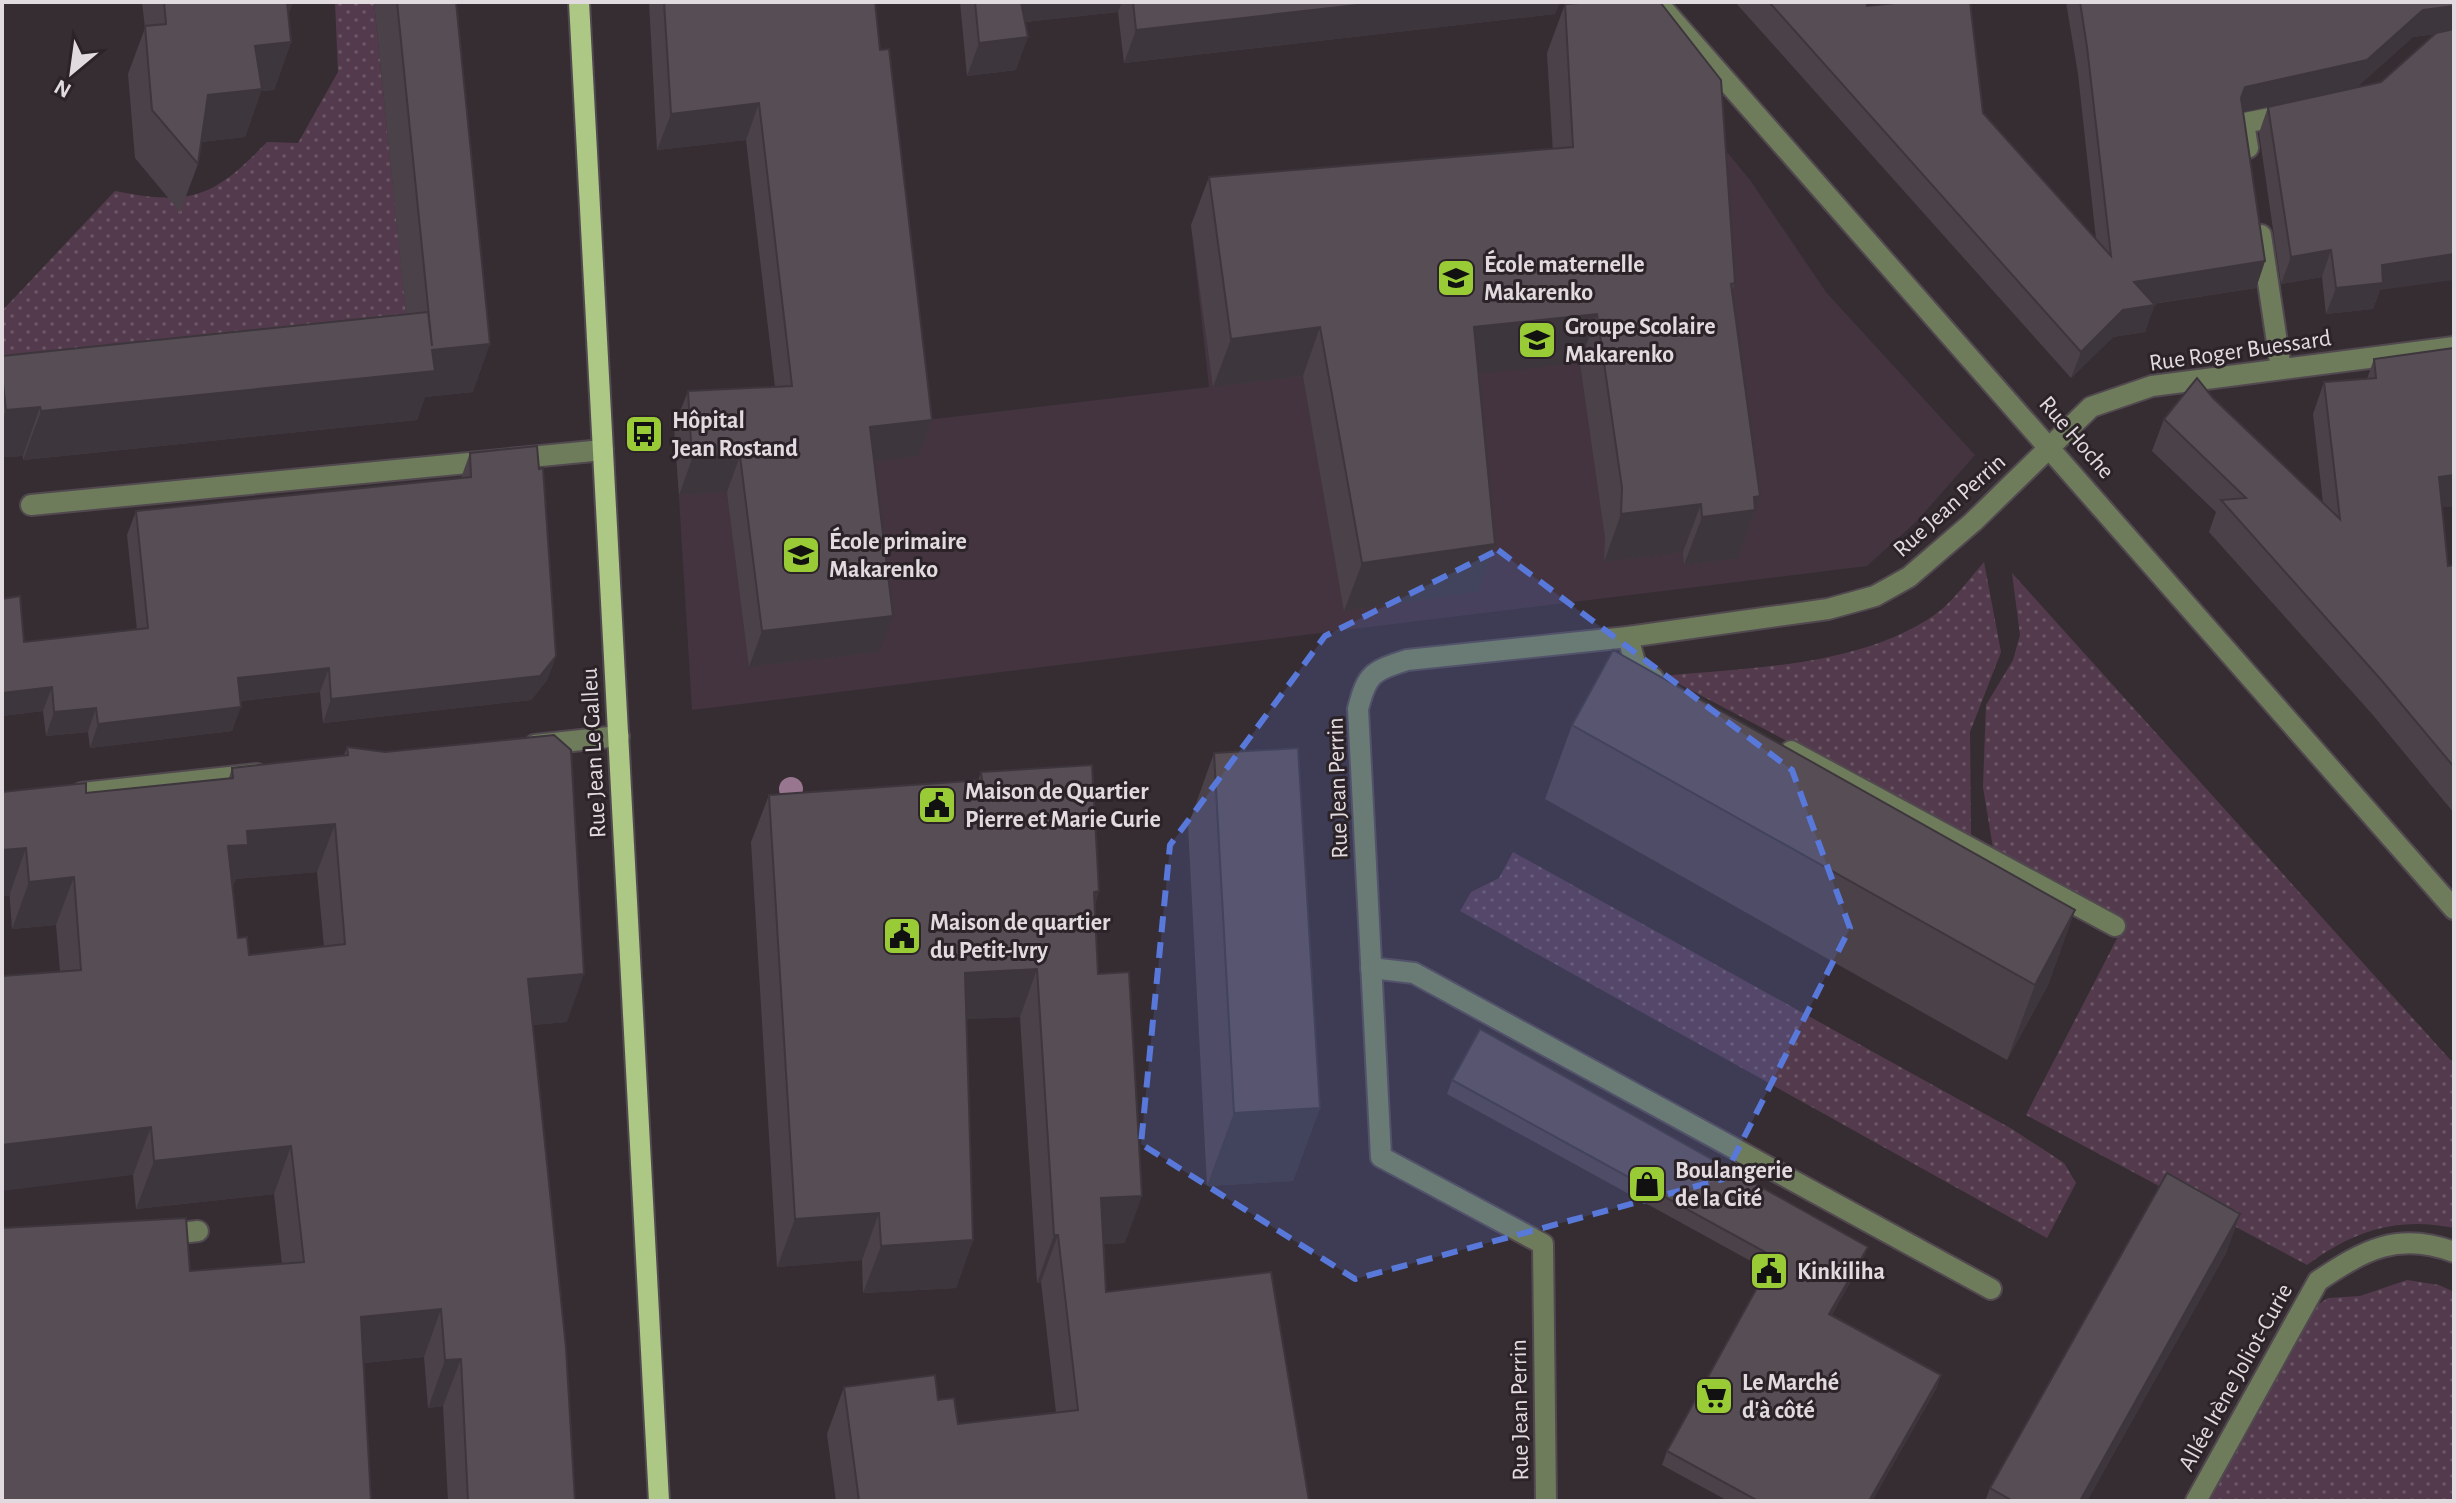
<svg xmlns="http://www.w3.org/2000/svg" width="2456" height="1503" font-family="'Alegreya Sans',sans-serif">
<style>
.built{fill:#43343f}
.grass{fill:url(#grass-dots)}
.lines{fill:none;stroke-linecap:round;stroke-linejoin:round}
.minor-casing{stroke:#51494f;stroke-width:24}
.major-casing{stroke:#51494f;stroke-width:24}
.minor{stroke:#6e7c5c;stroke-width:20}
.major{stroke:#acc884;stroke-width:20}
.tree{fill:#98768f}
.wall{fill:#4b4249;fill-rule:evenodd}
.shaded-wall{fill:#3d363c}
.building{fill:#574d55;stroke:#3d363c;stroke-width:2;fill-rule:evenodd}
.marked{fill:#5878da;fill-opacity:0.2;stroke:#5878da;stroke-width:6;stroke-dasharray:16 10;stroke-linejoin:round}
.labels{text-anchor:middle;stroke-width:6;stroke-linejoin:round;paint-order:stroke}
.poi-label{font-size:24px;font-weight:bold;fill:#e1dbdf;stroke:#2c2329;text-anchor:start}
.street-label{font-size:24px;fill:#e1dbdf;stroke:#2c2329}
</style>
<defs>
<pattern id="grass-dots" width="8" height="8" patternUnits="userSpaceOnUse" patternTransform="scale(2)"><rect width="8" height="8" fill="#533b4d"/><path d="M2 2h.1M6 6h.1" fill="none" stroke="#6b5766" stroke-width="1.8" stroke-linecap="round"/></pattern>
</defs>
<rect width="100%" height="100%" fill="#362d33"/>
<path class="built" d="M1639,45L1750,180L1826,292L1975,455L1917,521L1867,566L692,710L676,449L1209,387L1191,225L1555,195L1547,53Z"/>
<g class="grass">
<path d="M335,2H374L411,361L2,403V311L115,191C191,206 213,198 267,142L298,143L338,72Z"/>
<path d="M1984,562L2001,652L1970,732L1971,838L1664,676C1752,667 1857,667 1933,616C1952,603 1969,579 1984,562Z"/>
<path d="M2012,573L2454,1064V1228C2397,1216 2353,1231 2307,1265L2026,1115L2125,923L1993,848L1983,787L1986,705L2013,660L2020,635Z"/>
<path d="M1513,852L2012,1129L2064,1163L2076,1183L2047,1238L1460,911L1471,892L1499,878Z"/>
<path d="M2407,1280L2439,1285L2454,1292V1501H2196L2299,1317L2328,1298L2360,1296Z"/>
</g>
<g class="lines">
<g class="minor-casing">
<g id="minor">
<path d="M1657,2L2454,909"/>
<path d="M2248,148L2244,123L2290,114"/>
<path d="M2261,235L2281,369"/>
<path d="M31,505L603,450"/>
<path d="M1628,637L1637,670L1653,678"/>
<path d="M535,745L619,736"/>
<path d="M1791,751L2115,926"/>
<path d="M82,793L257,774"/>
<path d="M1371,968L1414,973L1991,1289"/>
<path d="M162,1235L198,1231"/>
<path d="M1546,1501L1543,1244L1381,1157L1358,709C1367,673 1373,671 1407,660L1628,637L1828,609L1875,596L1909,577L1973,522L2091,407L2152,386L2454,347"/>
<path d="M2196,1501L2318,1281C2364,1250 2398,1231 2454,1252"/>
</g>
</g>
<g class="major-casing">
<path id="major" d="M579,2L659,1501"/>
</g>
<use href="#minor" class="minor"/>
<use href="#major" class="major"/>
</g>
<circle class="tree" cx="791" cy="789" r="12"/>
<g class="wall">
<path d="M142,2H293L288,15L291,42L274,90L261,91L245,137L201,142L198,164L180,212L135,158L128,74L145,28Z"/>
<path d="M374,2H456L473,392L425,397L417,420L23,460V456L2,457V356L406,315Z"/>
<path d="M649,2H875L880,50L932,420L919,456L874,461L879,652L749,667L727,492L679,495L674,427L688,391L775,387L746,140L657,150Z"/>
<path d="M960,2H1560L1555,14L1124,63L1118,12L1025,22L1016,70L967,76Z"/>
<path d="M1735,2H1866L1867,6L1983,113L2096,239L2078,74L2066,2H2454L2380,290L2373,309L2326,314L2322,277L2281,284L2259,133L2268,107L2381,82L2435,34L2413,37L2357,87L2243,112L2265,261L2256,288L2153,304L2145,332L2113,337L2071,378Z"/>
<path d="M1565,4L1735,283L1732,291L1760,496L1738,558L1684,565L1683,552L1604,562L1605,537L1580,363L1479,373L1495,544L1478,592L1344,611L1303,376L1213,387L1191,225L1209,177L1553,149L1547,53Z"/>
<path d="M2454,348V506L2442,507L2448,566L2454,565V813L2372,714L2209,532L2216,512L2152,451L2164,419L2323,503L2313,414L2324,382L2367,379L2374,359Z"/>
<path d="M470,453L556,656L547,680L531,700L323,723L320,692L241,701L232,731L90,748L88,732L46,736L43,711L2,716V599L24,642L137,630L127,535L136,511L461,478Z"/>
<path d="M1572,725L2075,910L2048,985L2007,1060L1545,799Z"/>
<path d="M347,747L567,1022L532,1025L575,1501H448L443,1406L428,1408L424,1357L364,1363L190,1271L282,1264L274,1194L136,1209L133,1175L60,971L56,925L12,929L2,792L86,793L229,778L232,768L344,755ZM317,872L324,947L249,955L238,938L232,887L236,879Z"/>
<path d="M1214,753L1320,1108L1293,1181L1207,1186L1188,826Z"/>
<path d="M981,772L1099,891L1095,904L1098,974L1125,1243L1104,1244L1106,1292L1309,1501H836L827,1434L844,1387L938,1400L958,1424L1056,1412L1041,1282L1037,1283L1020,1017L966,1019L973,1240L956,1288L863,1293L862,1260L777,1267L751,842L769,795L978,781Z"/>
<path d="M1452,1080L1863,1260L1831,1316L1941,1375L1936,1389L1872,1501H1728L1662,1465L1667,1451L1767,1270L1447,1094Z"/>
<path d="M2240,1214L2226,1253L2087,1501H1985L1990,1488Z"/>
</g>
<g class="shaded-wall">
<path d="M282,2H293L280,38Z"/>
<path d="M1015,2H1122L1118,12L1007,24Z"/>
<path d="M1384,2H1560L1555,14L1124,63L1136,30Z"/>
<path d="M2454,6V31L2413,37L2357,87L2235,114L2245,87L2423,10Z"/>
<path d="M1028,37L1016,70L967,76L979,43Z"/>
<path d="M291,42L274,90L261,91L245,137L190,143L208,95L255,46Z"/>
<path d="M759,103L746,140L657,150L671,114Z"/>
<path d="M2331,250L2322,277L2281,284L2291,257Z"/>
<path d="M2454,254V280L2380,290L2373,309L2326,314L2336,288L2382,265Z"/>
<path d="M2265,261L2256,288L2124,308L2134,282Z"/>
<path d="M2155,305L2145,332L2113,337L2071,378L2081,352L2123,310Z"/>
<path d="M1597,314L1580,363L1456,376L1474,327Z"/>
<path d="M1320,327L1303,376L1213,387L1231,339Z"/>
<path d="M490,344L473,392L425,397L417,420L23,460L41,411L432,350Z"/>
<path d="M40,407L23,456L2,457V422L6,410Z"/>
<path d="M932,420L919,456L857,463L870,427Z"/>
<path d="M740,456L727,492L679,495L692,459Z"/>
<path d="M2454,475V506L2427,509L2439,477Z"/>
<path d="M1760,496L1738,558L1684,565L1702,517L1754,497Z"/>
<path d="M1701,504L1683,552L1604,562L1621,514Z"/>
<path d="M1495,544L1478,592L1344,611L1362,563Z"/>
<path d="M893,616L879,652L749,667L762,631Z"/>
<path d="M556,656L547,680L531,700L323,723L331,699Z"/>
<path d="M329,668L320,692L230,702L238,678Z"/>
<path d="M52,687L43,711L2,716V693Z"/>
<path d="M241,707L232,731L90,748L98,724Z"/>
<path d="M96,708L88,732L46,736L54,712Z"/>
<path d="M335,824L317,872L236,879L230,893L228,846L247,831Z"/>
<path d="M26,848L9,896H2V850Z"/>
<path d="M74,877L56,925L12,929L29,882Z"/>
<path d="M1099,891L1082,939L1094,892Z"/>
<path d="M2075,910L2048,985L2007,1060L2035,985Z"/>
<path d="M1037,969L1020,1017L947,1020L965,973Z"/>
<path d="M584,974L567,1022L510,1027L528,979Z"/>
<path d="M1320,1108L1293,1181L1207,1186L1234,1113Z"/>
<path d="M151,1127L133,1175L2,1191V1145Z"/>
<path d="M291,1146L274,1194L136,1209L154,1161Z"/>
<path d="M1142,1196L1125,1243L1084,1245L1101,1198Z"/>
<path d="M879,1213L862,1260L777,1267L795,1219Z"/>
<path d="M2240,1214L2226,1253L2087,1501H2080Z"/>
<path d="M1054,1235H1058L1041,1282L1037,1283Z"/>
<path d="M973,1240L956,1288L863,1293L881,1246Z"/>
<path d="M1868,1247L1863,1260L1824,1328L1829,1314Z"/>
<path d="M441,1309L424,1357L344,1365L361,1317Z"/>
<path d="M461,1359L443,1406L428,1408L445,1360Z"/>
<path d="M1941,1375L1936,1389L1872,1501H1869Z"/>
</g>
<g class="building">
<path d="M164,2H287L291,42L255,46L262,89L208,95L198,164L152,110L145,26L166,24Z"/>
<path d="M397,2H456L490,344L432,350L435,371L41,411L40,407L6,410L2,374V356L428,312L432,346Z"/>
<path d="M664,2H875L880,50L889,49L932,420L870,427L893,616L762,631L740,456L692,459L688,391L792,386L759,103L671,114Z"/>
<path d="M975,2H1021L1028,37L979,43Z"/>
<path d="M1133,2H1384L1136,30Z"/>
<path d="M1594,2H1660L1721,80L1735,283L1731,284L1760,496L1754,497L1755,510L1702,517L1701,504L1621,514L1622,488L1597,314L1474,327L1495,544L1362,563L1320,327L1231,339L1209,177L1573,147L1565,4Z"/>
<path d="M1769,2H1866L1867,6L1905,2H1970L1983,113L2111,256L2087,47L2080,2H2454V6L2423,10L2367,60L2245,87L2241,98L2265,261L2134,282L2155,305L2123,310L2081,352Z"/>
<path d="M2454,29V254L2382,265L2383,283L2336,288L2331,250L2291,257L2268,107L2381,82L2436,33Z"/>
<path d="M2454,348V475L2439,477L2448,566L2454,565V767L2383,682L2221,500L2246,498L2164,419L2197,378L2213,398L2340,519L2324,382L2376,378L2374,359Z"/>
<path d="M537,446L539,469L543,468L556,656L540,676L331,699L329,668L238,678L241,707L98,724L96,708L54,712L52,687L2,693V599L20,596L24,642L148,628L136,511L471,477L470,453Z"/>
<path d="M1613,650L2075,910L2035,985L1572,725Z"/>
<path d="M554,735L571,750L584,974L528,979L566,1348L575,1501H468L461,1359L445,1360L441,1309L361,1317L371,1501H2V1228L186,1218L190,1271L304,1262L291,1146L154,1161L151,1127L2,1145V976L81,970L74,877L29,882L26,848L2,850V792L86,783V793L233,778L232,768L348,755L347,747L385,752ZM335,824L345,944L249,955L247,937L238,938L228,846L248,845L247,831Z"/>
<path d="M1298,748L1320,1108L1234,1113L1214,753Z"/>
<path d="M1092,765L1099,891L1094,892L1098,974L1129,972L1142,1196L1101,1198L1106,1292L1271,1272L1309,1501H859L844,1387L935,1375L938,1400L954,1398L958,1424L1078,1410L1058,1235H1054L1037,969L965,973L973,1240L881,1246L879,1213L795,1219L769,795L982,780L981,772Z"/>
<path d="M1480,1029L1868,1247L1829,1314L1941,1375L1869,1501H1758L1667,1451L1774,1257L1452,1080Z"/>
<path d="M2167,1173L2240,1214L2080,1501H2013L1990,1488Z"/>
</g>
<path class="marked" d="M1498,550L1792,770L1850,928L1723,1179L1355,1279L1141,1144L1170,845L1325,636Z"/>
<defs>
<g id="school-square" transform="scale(2)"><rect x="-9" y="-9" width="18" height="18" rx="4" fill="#99cb36" stroke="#2c2329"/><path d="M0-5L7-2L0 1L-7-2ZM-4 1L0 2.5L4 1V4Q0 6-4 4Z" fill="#111"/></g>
<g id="bus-square" transform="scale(2)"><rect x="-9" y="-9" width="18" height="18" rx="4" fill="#99cb36" stroke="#2c2329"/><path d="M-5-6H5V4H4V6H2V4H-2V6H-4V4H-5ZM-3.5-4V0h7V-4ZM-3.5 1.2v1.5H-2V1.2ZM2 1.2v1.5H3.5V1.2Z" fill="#111"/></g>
<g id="civic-square" transform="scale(2)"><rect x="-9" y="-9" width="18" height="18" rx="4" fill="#99cb36" stroke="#2c2329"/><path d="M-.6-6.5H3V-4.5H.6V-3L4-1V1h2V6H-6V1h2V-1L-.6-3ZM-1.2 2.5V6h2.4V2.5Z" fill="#111"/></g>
<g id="shop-square" transform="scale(2)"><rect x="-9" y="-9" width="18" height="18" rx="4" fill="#99cb36" stroke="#2c2329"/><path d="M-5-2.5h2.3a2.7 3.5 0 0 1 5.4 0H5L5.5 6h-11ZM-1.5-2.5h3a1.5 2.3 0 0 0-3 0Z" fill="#111"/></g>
<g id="supermarket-square" transform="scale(2)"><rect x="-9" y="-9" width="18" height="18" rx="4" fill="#99cb36" stroke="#2c2329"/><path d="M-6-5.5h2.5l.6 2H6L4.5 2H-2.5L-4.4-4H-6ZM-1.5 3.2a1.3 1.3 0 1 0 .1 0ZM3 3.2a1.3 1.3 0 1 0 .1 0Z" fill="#111"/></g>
</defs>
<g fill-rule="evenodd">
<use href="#school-square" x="1456" y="278"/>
<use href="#school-square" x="1537" y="340"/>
<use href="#bus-square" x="644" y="434"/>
<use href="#school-square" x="801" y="555"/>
<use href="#civic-square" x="937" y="805"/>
<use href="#civic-square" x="902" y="936"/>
<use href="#shop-square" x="1647" y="1184"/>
<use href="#civic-square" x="1769" y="1271"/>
<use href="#supermarket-square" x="1714" y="1396"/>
</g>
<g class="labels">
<g class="poi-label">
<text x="1484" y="272">École maternelle<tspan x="1484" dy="28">Makarenko</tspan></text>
<text x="1565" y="334">Groupe Scolaire<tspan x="1565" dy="28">Makarenko</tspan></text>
<text x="672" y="428">Hôpital<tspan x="672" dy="28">Jean Rostand</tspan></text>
<text x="829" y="549">École primaire<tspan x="829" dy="28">Makarenko</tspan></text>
<text x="965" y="799">Maison de Quartier<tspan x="965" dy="28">Pierre et Marie Curie</tspan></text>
<text x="930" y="930">Maison de quartier<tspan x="930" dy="28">du Petit-Ivry</tspan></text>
<text x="1675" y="1178">Boulangerie<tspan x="1675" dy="28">de la Cité</tspan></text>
<text x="1797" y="1279">Kinkiliha</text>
<text x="1742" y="1390">Le Marché<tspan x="1742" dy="28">d'à côté</tspan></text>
</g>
<g class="street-label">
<text transform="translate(2240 350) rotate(-8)" y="8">Rue Roger Buessard</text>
<text transform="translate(2077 437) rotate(49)" y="8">Rue Hoche</text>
<text transform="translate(1949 505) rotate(-42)" y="8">Rue Jean Perrin</text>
<text transform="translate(593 753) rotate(-93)" y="8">Rue Jean Le Galleu</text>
<text transform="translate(1337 788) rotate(-92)" y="8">Rue Jean Perrin</text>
<text transform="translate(2235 1377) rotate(-61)" y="8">Allée Irène Joliot-Curie</text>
<text transform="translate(1519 1410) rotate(-91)" y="8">Rue Jean Perrin</text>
</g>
</g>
<rect width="2456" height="1503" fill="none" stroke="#e1dbdf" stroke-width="8"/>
<g transform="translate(72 72) rotate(209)" stroke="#2c2329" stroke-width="6" paint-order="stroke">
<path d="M0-6L14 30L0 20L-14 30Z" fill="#e1dbdf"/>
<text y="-12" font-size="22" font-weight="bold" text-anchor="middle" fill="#e1dbdf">N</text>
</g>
</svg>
